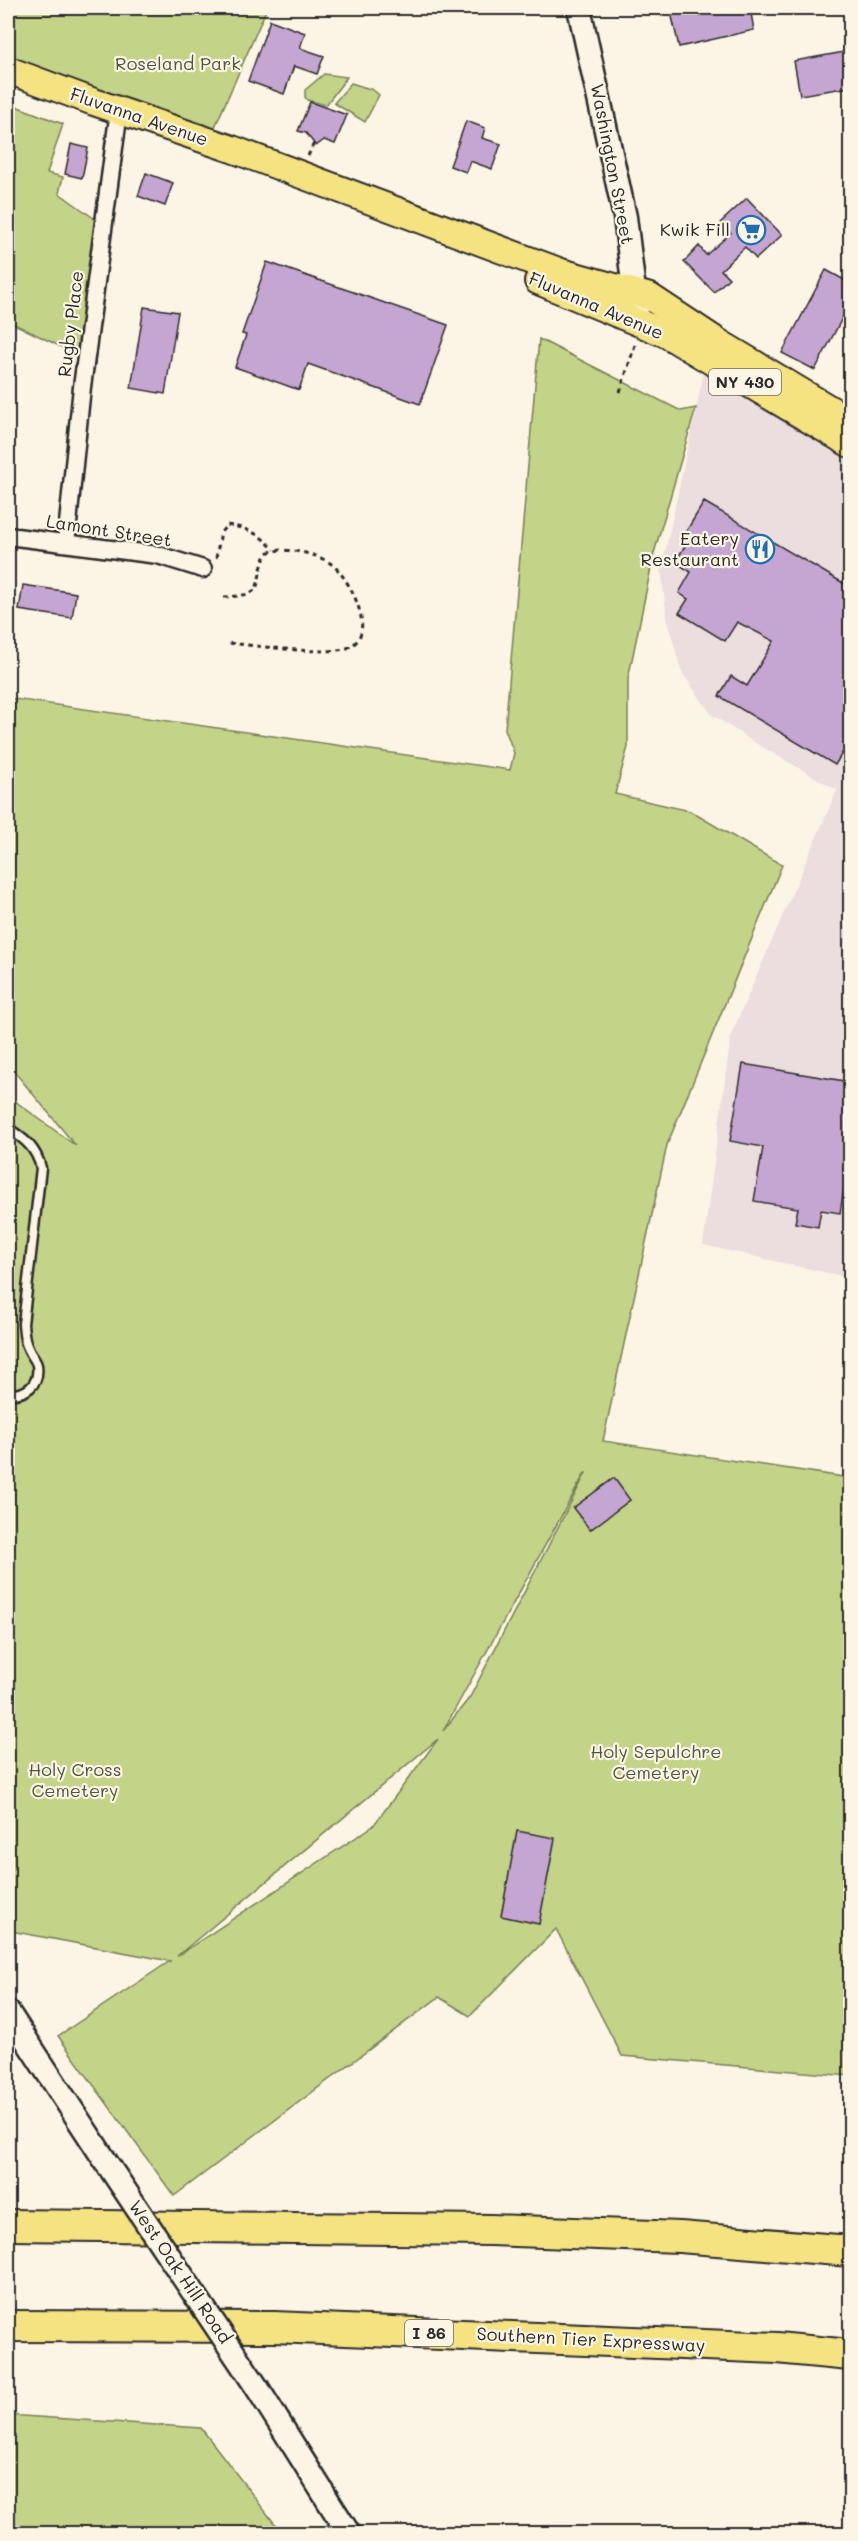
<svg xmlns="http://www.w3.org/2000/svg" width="858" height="2541" font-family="Mali,sans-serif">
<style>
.built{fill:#ecdddf}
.green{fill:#c3d387;stroke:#777f59;stroke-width:1.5;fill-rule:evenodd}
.building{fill:#c5a6d2;stroke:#2b2b2b;stroke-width:1.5}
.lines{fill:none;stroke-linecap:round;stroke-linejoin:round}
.lane-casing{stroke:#2b2b2b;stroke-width:13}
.street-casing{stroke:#2b2b2b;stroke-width:21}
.secondary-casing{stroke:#2b2b2b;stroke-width:27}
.primary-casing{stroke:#2b2b2b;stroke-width:30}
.highway-casing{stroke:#2b2b2b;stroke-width:34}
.path{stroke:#2b2b2b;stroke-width:3;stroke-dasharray:4.5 4.5;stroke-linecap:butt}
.lane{stroke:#fcf5e5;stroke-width:8}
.street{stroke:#fcf5e5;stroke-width:16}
.secondary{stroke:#fcf5e5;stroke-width:22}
.primary{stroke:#f5e382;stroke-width:26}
.highway{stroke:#f5e382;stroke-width:30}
.secondary-bridge-casing{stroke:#2b2b2b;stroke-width:27;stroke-linecap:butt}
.secondary-bridge{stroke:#fcf5e5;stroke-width:22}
.labels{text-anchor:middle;stroke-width:4.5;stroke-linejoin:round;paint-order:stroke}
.shield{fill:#fcf5e5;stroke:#6a6863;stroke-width:1.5}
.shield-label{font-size:16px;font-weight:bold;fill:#2b2b2b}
.park-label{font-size:18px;fill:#515542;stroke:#fcf5e5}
.street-label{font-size:18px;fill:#2b2b2b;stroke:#fcf5e5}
.poi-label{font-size:18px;fill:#2b2b2b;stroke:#fcf5e5;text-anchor:end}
</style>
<rect width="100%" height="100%" fill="#fcf5e5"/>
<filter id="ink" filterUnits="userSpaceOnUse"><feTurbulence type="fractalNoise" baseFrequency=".0167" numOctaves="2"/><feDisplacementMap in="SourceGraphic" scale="12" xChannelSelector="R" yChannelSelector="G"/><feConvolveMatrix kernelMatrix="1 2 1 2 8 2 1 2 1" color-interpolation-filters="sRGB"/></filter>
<g filter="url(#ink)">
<path class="built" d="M704,372L850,458V1278L703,1245L731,1035L837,790L757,744L712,715L681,671L667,618L661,571Z"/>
<g class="green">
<path d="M8,8H267L211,136L8,61Z"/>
<path d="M324,74L347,77L326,105L307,100L305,97V90Z"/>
<path d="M351,83L373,90L379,95L365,122L334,103Z"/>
<path d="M13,105L63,124L47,173L63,177L59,193L95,219L78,355L8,321V116Z"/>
<path d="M539,339L681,411L696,408L654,553L628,679V747L615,794L690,811L782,865L667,1145L603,1441L850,1478V2076L622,2056L556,1929L470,2016L439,1997L174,2196L58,2036L170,1961L11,1931L8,1928V1096L76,1146L8,1064V698L510,770L514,753L505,729ZM586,1473L470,1697L443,1731L585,1473ZM438,1739L373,1826L177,1956Z"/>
<path d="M8,2415L201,2428L282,2533H8Z"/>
</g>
<g class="building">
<path d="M670,8H750L754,30L679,47Z"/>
<path d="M270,20L305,33L300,48L324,56L317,74L294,66L284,94L248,81Z"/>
<path d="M850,51V87L800,95L794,61Z"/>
<path d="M310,102L347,115L335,144L324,140L316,146L306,133L298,131Z"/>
<path d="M466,121L485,128L482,138L501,144L492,169L470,161L466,172L450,166Z"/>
<path d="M71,144L88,148L82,178L65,174Z"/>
<path d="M146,173L173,183L165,206L138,196Z"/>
<path d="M747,198L782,235L756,259L745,247L721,270L729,278L714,292L684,262L699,246L706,255L731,233L721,222Z"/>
<path d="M267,262L448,325L420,404L308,364L299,390L235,367L246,335L242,334Z"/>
<path d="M826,270L850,283V303L815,370L782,353Z"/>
<path d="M144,307L178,312L165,394L131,388Z"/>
<path d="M704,502L850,587V740L835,765L719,696L731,676L747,686L774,641L737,622L725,641L679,613L688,599L679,593L691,572L675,562L690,538L684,535Z"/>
<path d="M23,585L76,593L72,618L19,610Z"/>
<path d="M743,1064L850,1082V1164L848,1163L840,1213L821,1210L818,1227L795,1223L798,1208L754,1201L763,1147L730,1141Z"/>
<path d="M614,1478L630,1500L590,1530L573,1508Z"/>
<path d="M517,1831L555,1838L539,1924L501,1916Z"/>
</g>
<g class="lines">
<g class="lane-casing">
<path id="lane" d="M8,1128C24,1139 36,1147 41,1168L23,1324C24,1332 24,1341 28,1348C30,1354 36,1360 37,1365C40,1386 25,1395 8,1394"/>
</g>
<g class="street-casing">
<g id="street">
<path d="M8,536L158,555L203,569"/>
<path d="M66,543L82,387L119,110"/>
</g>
</g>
<g class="secondary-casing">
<g id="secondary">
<path d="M579,8L625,217L638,323"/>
<path d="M8,2012L110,2168"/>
<path d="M258,2389L349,2534"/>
</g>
</g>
<g class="primary-casing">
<g id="primary">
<path d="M8,70L94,102L232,149L561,272L650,297L718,342L850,421"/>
<path d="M538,281L666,334L850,444"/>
</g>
</g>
<g class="highway-casing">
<g id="highway">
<path d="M8,2225L491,2230L680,2237L850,2251"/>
<path d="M8,2326L274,2327L777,2348L850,2355"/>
</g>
</g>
<g class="path">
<path d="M308,156L314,143"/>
<path d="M620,392L635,345"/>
<path d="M216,558L221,532L227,525C247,528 261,534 274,550"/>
<path d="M224,597C270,595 251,586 267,553C276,549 284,550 294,551C308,553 325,557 336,568C351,583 379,636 347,648C324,656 254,645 227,643"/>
</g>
<use href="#lane" class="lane"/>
<use href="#street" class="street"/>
<use href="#secondary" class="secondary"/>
<use href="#primary" class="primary"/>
<use href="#highway" class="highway"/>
<g class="secondary-bridge-casing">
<path id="secondary-bridge" d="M110,2168L258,2389"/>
</g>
<use href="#secondary-bridge" class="secondary-bridge"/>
</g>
</g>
<defs>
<g id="supermarket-ring" transform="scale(1.5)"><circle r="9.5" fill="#fcf5e5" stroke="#1f6fb2" stroke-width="1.5"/><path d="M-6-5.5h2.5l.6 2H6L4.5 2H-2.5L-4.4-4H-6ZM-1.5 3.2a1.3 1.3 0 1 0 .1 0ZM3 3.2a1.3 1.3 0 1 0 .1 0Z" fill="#1f6fb2"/></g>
<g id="restaurant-ring" transform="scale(1.5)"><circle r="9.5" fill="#fcf5e5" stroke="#1f6fb2" stroke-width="1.5"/><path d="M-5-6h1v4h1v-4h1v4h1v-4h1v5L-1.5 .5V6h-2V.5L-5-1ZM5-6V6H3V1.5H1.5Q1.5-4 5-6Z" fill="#1f6fb2"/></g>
</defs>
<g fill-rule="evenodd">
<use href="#supermarket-ring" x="751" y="230"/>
<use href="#restaurant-ring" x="760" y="549"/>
</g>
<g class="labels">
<g class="shield">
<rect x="709" y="369" width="72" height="26" rx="4.5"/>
<rect x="405" y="2320" width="48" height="26" rx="4.5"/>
</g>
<g class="shield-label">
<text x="745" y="388">NY 430</text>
<text x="429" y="2339">I 86</text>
</g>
<g class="park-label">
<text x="178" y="70">Roseland Park</text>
<text x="656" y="1758">Holy Sepulchre<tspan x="656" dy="21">Cemetery</tspan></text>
<text x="75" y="1776">Holy Cross<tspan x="75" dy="21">Cemetery</tspan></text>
</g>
<g class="street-label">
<text transform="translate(139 117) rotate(19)" y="6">Fluvanna Avenue</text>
<text transform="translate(612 164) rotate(79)" y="6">Washington Street</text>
<text transform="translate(596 306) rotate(23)" y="6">Fluvanna Avenue</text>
<text transform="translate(71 324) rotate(-83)" y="6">Rugby Place</text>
<text transform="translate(109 531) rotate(9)" y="6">Lamont Street</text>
<text transform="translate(180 2272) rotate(56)" y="6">West Oak Hill Road</text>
<text transform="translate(591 2340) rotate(3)" y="6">Southern Tier Expressway</text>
</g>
<g class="poi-label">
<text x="730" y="236">Kwik Fill</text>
<text x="739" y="545">Eatery<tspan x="739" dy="21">Restaurant</tspan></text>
</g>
</g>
<rect width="858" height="2541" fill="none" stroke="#fcf5e5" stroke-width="30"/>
<rect x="15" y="15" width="828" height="2511" fill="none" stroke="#2b2b2b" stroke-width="2" filter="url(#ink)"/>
</svg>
